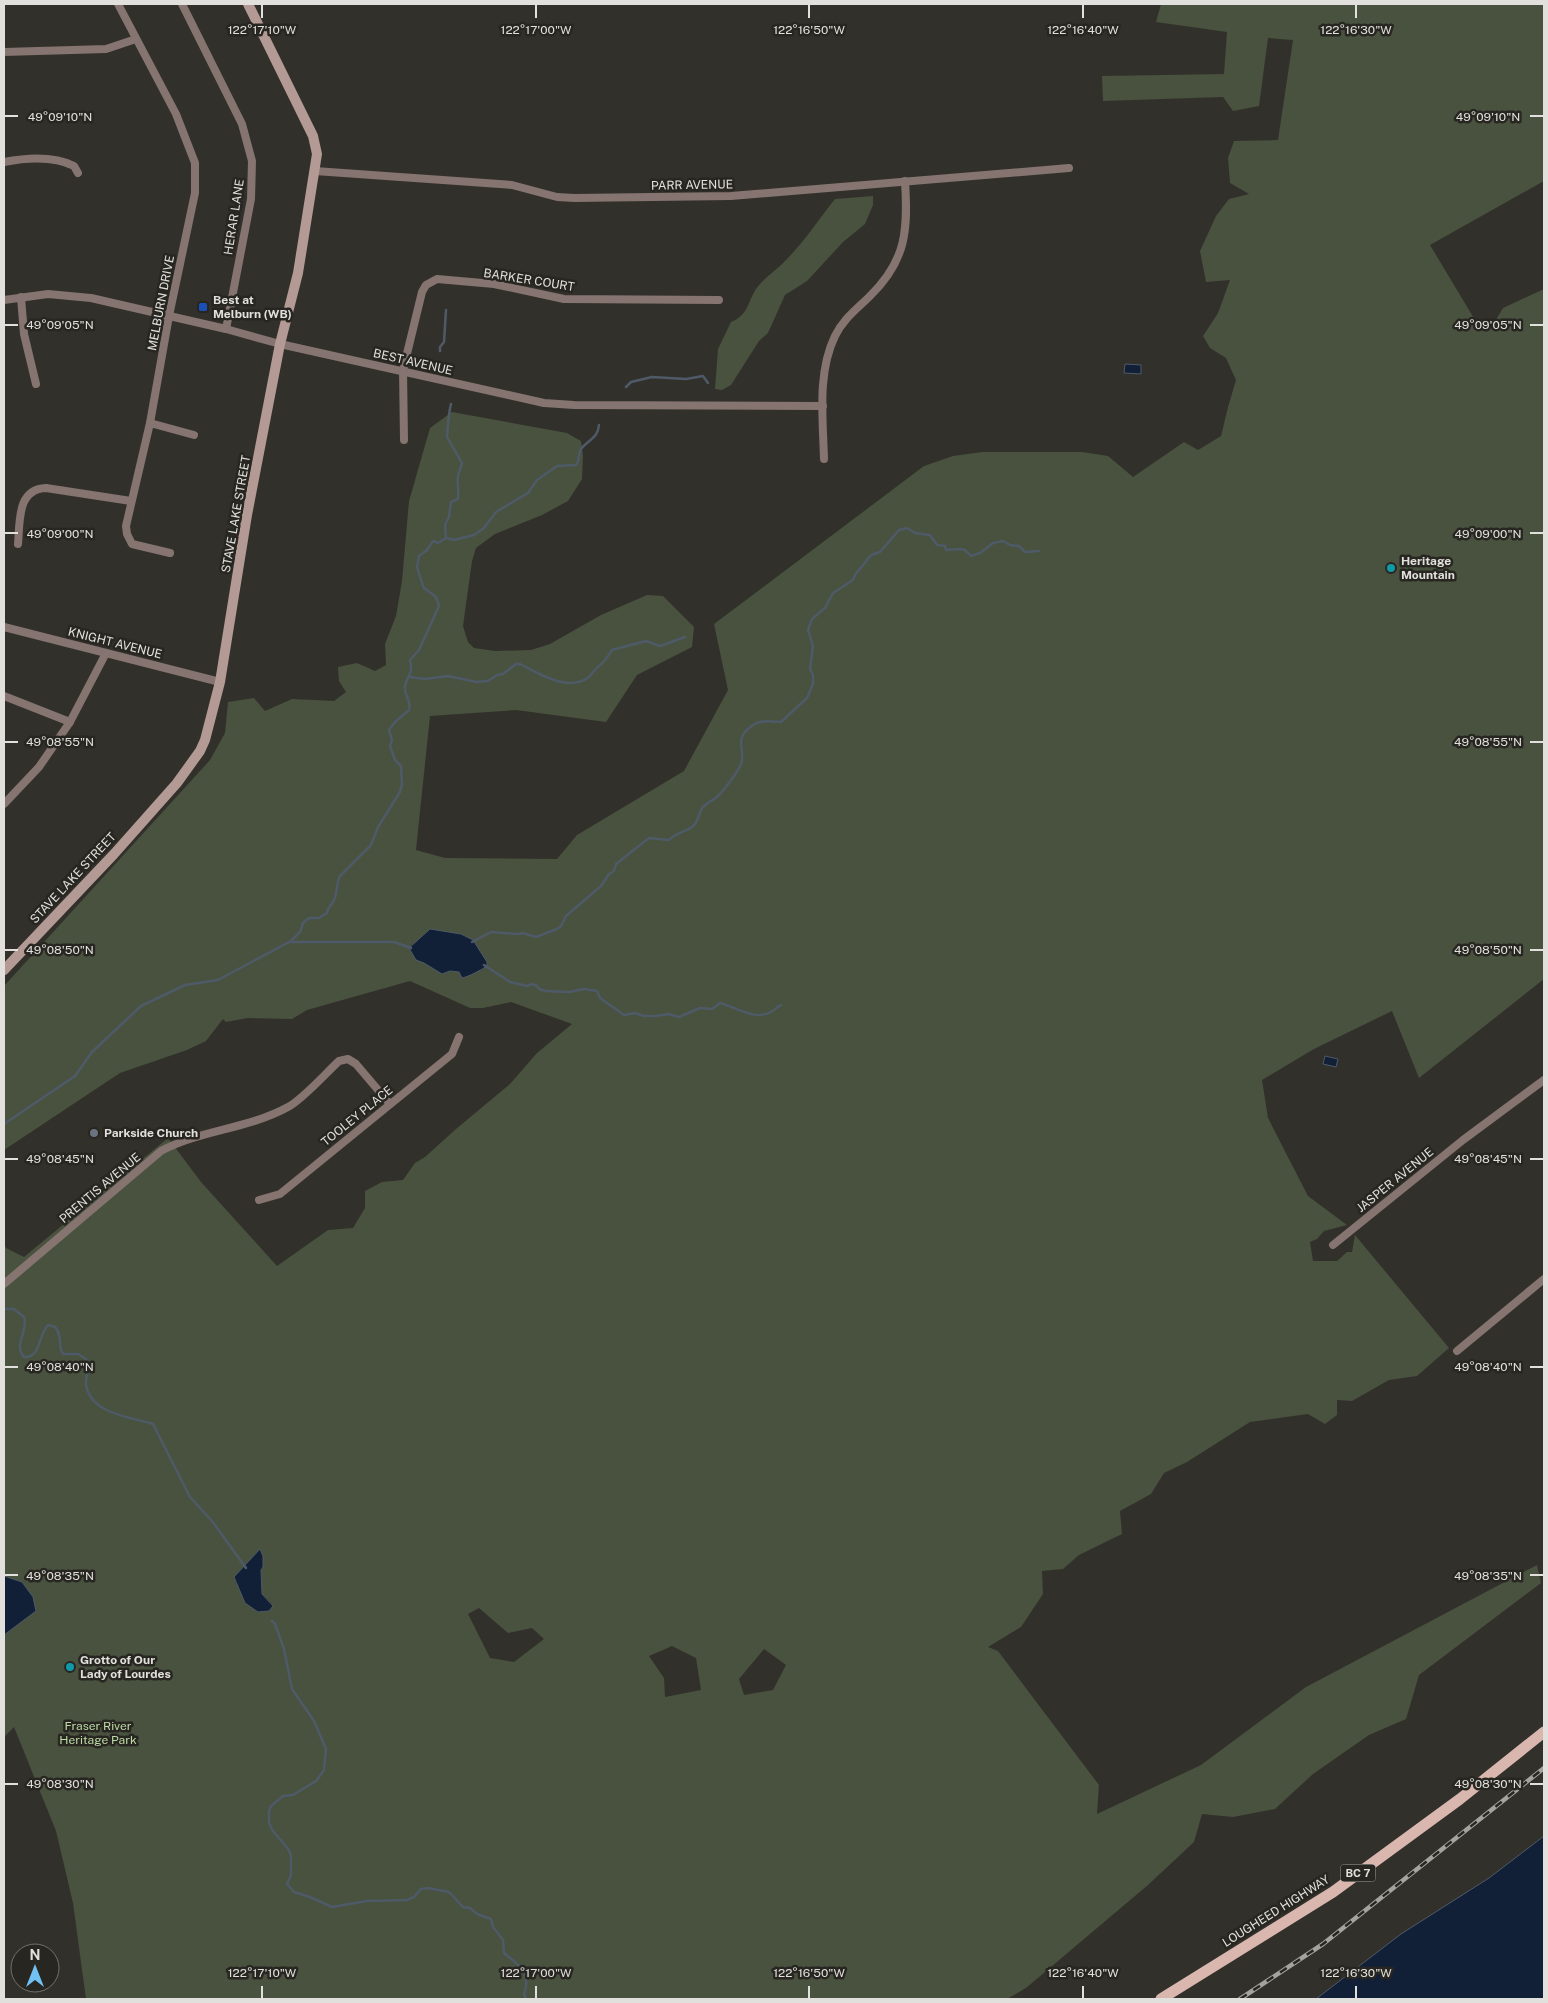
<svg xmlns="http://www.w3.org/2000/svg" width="1548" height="2003" font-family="'Public Sans',sans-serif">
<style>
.green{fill:#48523f;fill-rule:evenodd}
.water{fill:#112037;stroke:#4f5a68}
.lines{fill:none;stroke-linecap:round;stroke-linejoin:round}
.stream{stroke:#4f5a68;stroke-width:2.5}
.minor{stroke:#857470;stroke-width:8}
.secondary{stroke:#b49a94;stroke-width:10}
.primary{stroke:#d9b7af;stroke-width:11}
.rail-casing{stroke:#a4a39e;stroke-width:4.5}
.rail{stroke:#282621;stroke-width:2.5;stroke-dasharray:8;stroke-linecap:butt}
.ticks{fill:none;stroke:#e1e0dc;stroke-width:2}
.transit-dot{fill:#1a4fb4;stroke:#282621;stroke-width:2}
.culture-dot{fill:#0f9aa8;stroke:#282621;stroke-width:2}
.worship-dot{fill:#6b7280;stroke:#282621;stroke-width:2}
.labels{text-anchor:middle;stroke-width:5;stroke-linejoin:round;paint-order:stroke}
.shield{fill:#282621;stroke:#aaa8a4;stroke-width:1}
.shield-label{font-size:11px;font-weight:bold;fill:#e1e0dc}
.street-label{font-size:12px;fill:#e1e0dc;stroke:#282621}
.poi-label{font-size:12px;font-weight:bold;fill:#e1e0dc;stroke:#282621;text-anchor:start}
.park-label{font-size:12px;fill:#bedca6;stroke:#282621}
.ticks-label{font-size:12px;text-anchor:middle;fill:#e1e0dc;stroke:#282621;stroke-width:5;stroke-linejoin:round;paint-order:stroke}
</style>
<rect width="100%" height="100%" fill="#32302a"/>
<g class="green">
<path d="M1161,4H1544V181L1430,245L1475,320L1494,323L1503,308L1544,289V979L1419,1078L1392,1011L1314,1049L1262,1080L1268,1118L1308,1196L1347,1225L1324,1231L1317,1239L1310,1242L1313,1261H1337L1347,1252H1352L1355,1235L1449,1348L1417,1376L1389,1380L1352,1401L1337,1400V1415L1325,1424L1308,1414L1250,1422L1187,1462L1164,1473L1151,1494L1120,1511L1122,1534L1079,1555L1063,1569L1042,1571L1043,1594L1021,1627L988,1647L998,1651L1099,1785L1097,1814L1201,1765L1306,1687L1537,1565L1541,1583L1419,1675L1406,1719L1369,1735L1313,1774L1275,1809L1233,1817L1202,1814L1194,1842L1148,1885L1026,1988L1007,1999H86L73,1903L56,1831L14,1727L4,1737V1635L36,1611L33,1597L22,1582L4,1576V1244L6,1248L24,1257L168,1138L201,1182L277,1266L328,1230L353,1228L365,1208V1191L382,1182L403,1180L415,1163L425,1157L456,1129L510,1084L537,1053L572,1024L511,1002L483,1008H470L410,981L307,1010L292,1019L248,1018L226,1022L223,1019L206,1041L187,1050L120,1073L4,1150V986L210,760L225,733L228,702L254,698L265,711L292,699L334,701L346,692L339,681L338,667L357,663L375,671L386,665L385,644L396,616L402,581L409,501L430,428L452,412L567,433L581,441L583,455L582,479L568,501L542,515L495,534L476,548L472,561L463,626L468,642L474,648L495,651L531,650L550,644L601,615L647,595L663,596L694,627L692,647L637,675L606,722L516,710L430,716L416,850L445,858L557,859L577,835L684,771L728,690L714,624L924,466L953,456L982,452H1082L1108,456L1133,477L1184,442L1198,450L1221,436L1228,407L1236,380L1226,358L1210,348L1203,336L1218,313L1230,280L1206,282L1200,251L1216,216L1229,199L1249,194L1230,183L1228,158L1234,141L1278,140L1293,40L1268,38L1259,106L1233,111L1223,97L1103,101L1102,76L1224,74L1227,32L1156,22ZM430,929L473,940L483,970L474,971L462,977L459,972C430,970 428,968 411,945L417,942ZM263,1567L261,1570L262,1594L272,1604L266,1610L258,1612L248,1605L242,1591L235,1582ZM479,1608L508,1633L532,1628L544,1639L514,1662L490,1658L468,1614ZM672,1646L696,1658L701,1690L665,1697L664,1678L649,1656ZM764,1649L786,1665L773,1690L744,1695L739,1679Z"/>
<path d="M873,196V205L865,224L843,242L807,281L785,295L768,333L759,341L731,385L722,390L715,389L718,349L731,322C751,314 747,298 760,284C768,275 778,269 786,260C804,242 819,219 835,199Z"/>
</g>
<g class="water">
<path d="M1125,364L1141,365V374L1124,373Z"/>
<path d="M430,929L461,934L473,940L487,962V966C483,969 468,977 462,978L459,972L450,971L442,974L424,963L416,960L409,948Z"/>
<path d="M1325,1056L1338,1059L1336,1067L1323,1064Z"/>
<path d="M260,1549L263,1556V1567L261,1570L262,1594L273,1606L269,1611L258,1612L245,1603L234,1577Z"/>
<path d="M4,1576L22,1582L33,1597L36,1611L4,1635Z"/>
<path d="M1544,1836V1999H1316L1401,1934L1489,1878Z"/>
</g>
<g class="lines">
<g class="stream">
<path d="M440,351V347L444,342L446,310"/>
<path d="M626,387L631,382L652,377L686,379L703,376L708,383"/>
<path d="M446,538L454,540L474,535L484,528L496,512L528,493L537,480L557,466L576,465C581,459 577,455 581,449C588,440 598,438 599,425"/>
<path d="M410,677L425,679L448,676L476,682L488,681L497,675L503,674L516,664H520C538,673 568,693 589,677C592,674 594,670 597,668C603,663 608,657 612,650L646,641L660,646L685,637"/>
<path d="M290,942L300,932L303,923L309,918H319L327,913C328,907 330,907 333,902C338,894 336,884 340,876L371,845L378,827L400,792L402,784L401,766L395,760L390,746L392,740L389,730L395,722L409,710C412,701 404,696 405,687C406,675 414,676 410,660L419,650L439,606L436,597L424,588L422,583L417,567L419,556L427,550L433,541L438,543L446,538L445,525L449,517L451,502L458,499C459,491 457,483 458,476C459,471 461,468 462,463L447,437C448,425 448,416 451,404"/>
<path d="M472,942L491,932L517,934L523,933L536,937L557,929L561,926L566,916L601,886L609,874L614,871L616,864L649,838L669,840C675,833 685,832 692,827C699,822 698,813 703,807C708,802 714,800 718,796C724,790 738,772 741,764C746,751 734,740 749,728C759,719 769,721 781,722L807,698L813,684V675L810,669L813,646L808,630L812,619L825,608L833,593L853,580L855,575L871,555L880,552L899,530L907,528L915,533L930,535L937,545L945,546L946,550L961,549L965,550L971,556L980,553L993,543L1003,541L1010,545L1019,546L1025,552L1039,551"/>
<path d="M484,965L510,982L527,986L532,984L537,986L539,989L546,991L569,992L584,989L597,991L600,998L624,1015L635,1013L644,1016H656L668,1014L679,1017L700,1008L712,1009L720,1003C736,1007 754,1021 771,1012C775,1010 776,1007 781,1005"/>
<path d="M4,1124L75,1076L92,1052L141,1006L185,985L218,980L289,942H394L411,948"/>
<path d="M4,1309H14L24,1317C29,1330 13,1345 24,1357C41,1358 38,1335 48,1325L55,1327C63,1335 57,1345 63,1354H78L86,1359C91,1368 85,1376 86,1385C91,1414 130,1417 153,1424L190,1497L212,1521L246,1568"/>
<path d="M272,1621L275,1624L284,1649L292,1689L314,1721L326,1749L324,1770L316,1781L293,1795L283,1796L271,1806L269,1811V1823L273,1831L289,1850L291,1856V1875L287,1884L294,1892L310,1897L332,1907L367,1901L407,1900L414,1897L421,1889L428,1888L449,1892L463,1907L470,1908L477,1914L491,1919L493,1927L503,1940L504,1953C519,1965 532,1973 524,1994L526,1999"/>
</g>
<g class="minor">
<path d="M118,4L176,114L195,163V193L169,316L150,423L126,526L127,534L132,544L170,553"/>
<path d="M182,4L242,124L252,161L251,199L226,329"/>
<path d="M4,52L106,49L136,39"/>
<path d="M4,162C25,158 54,156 74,166L78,173"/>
<path d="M315,171L512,185L557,197L574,198L731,196L1069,168"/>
<path d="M21,297L24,334L36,384"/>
<path d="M4,300L48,294L91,298L226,329L280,344L544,403L574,405L823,406"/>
<path d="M150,423L194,435"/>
<path d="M404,440L403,370L422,292L426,285L437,279L494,284L564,299L719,300"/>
<path d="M824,459C823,419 817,373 835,336C843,319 857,309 870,296C907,260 908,229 905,181"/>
<path d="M18,544C20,521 17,489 46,488L131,501"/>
<path d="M4,627L220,682"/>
<path d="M4,696L70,722"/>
<path d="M4,804L39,767L70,722L106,653"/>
<path d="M259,1200L280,1194L452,1054L459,1037"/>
<path d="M1333,1245L1463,1140L1544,1080"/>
<path d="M4,1284L161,1151C200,1130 248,1129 288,1107C302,1100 326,1073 339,1061L348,1059L356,1064L390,1104"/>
<path d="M1457,1351L1544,1279"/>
</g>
<path class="secondary" d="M4,970L114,854L177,783L200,751L205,740L220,682L247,515L280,344L298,273L317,154L313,136L248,4"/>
<path class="primary" d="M1161,1999L1333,1892L1460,1799L1544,1732"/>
<g class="rail-casing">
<path id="rail" d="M1240,1999L1323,1944L1544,1768"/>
</g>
<use href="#rail" class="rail"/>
</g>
<path class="ticks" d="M262,5V18M536,5V18M809,5V18M1083,5V18M1356,5V18M5,116H18M1530,116H1543M5,325H18M1530,325H1543M5,533H18M1530,533H1543M5,742H18M1530,742H1543M5,950H18M1530,950H1543M5,1159H18M1530,1159H1543M5,1367H18M1530,1367H1543M5,1575H18M1530,1575H1543M5,1784H18M1530,1784H1543M262,1986V1998M536,1986V1998M809,1986V1998M1083,1986V1998M1356,1986V1998"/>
<rect class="transit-dot" x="198" y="302" width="10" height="10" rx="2.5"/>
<g class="culture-dot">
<circle cx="1391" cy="568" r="5"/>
<circle cx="70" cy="1667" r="5"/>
</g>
<circle class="worship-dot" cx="94" cy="1133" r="5"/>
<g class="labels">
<rect class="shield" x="1340.5" y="1864.5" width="35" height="17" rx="4"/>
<g class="shield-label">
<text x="1358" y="1877">BC 7</text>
</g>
<g class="street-label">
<text transform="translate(692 185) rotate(-1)" y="4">PARR AVENUE</text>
<text transform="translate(234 217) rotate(-81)" y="4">HERAR LANE</text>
<text transform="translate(529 280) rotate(9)" y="4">BARKER COURT</text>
<text transform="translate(161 303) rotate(-79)" y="4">MELBURN DRIVE</text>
<text transform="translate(413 362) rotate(13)" y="4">BEST AVENUE</text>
<text transform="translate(236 514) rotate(-80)" y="4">STAVE LAKE STREET</text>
<text transform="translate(115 643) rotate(14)" y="4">KNIGHT AVENUE</text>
<text transform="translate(73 878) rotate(-47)" y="4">STAVE LAKE STREET</text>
<text transform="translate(357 1116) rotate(-39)" y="4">TOOLEY PLACE</text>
<text transform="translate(1395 1180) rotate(-39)" y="4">JASPER AVENUE</text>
<text transform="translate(100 1188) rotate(-40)" y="4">PRENTIS AVENUE</text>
<text transform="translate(1276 1911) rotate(-32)" y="4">LOUGHEED HIGHWAY</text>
</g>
<g class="poi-label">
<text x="213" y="304">Best at<tspan x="213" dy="14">Melburn (WB)</tspan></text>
<text x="1401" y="565">Heritage<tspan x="1401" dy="14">Mountain</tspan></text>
<text x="104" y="1137">Parkside Church</text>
<text x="80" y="1664">Grotto of Our<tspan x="80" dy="14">Lady of Lourdes</tspan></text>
</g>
<g class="park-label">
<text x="98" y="1730">Fraser River<tspan x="98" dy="14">Heritage Park</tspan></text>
</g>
</g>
<g class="ticks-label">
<text x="262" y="34">122°17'10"W</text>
<text x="536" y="34">122°17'00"W</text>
<text x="809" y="34">122°16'50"W</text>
<text x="1083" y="34">122°16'40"W</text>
<text x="1356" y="34">122°16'30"W</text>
<text x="60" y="121">49°09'10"N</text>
<text x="1488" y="121">49°09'10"N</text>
<text x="60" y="329">49°09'05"N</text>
<text x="1488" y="329">49°09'05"N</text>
<text x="60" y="538">49°09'00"N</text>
<text x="1488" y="538">49°09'00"N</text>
<text x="60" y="746">49°08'55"N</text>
<text x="1488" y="746">49°08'55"N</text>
<text x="60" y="954">49°08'50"N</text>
<text x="1488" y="954">49°08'50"N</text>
<text x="60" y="1163">49°08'45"N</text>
<text x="1488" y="1163">49°08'45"N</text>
<text x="60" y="1371">49°08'40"N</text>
<text x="1488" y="1371">49°08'40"N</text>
<text x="60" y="1580">49°08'35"N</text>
<text x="1488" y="1580">49°08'35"N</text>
<text x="60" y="1788">49°08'30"N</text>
<text x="1488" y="1788">49°08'30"N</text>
<text x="262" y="1977">122°17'10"W</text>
<text x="536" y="1977">122°17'00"W</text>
<text x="809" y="1977">122°16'50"W</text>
<text x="1083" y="1977">122°16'40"W</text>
<text x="1356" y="1977">122°16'30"W</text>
</g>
<rect width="1548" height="2003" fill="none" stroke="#e1e0dc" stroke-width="10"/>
<g transform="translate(35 1968)"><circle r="24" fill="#282621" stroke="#72706c"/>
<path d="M0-4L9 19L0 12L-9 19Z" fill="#71c1f5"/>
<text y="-8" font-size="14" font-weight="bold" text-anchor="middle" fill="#e1e0dc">N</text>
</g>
</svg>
